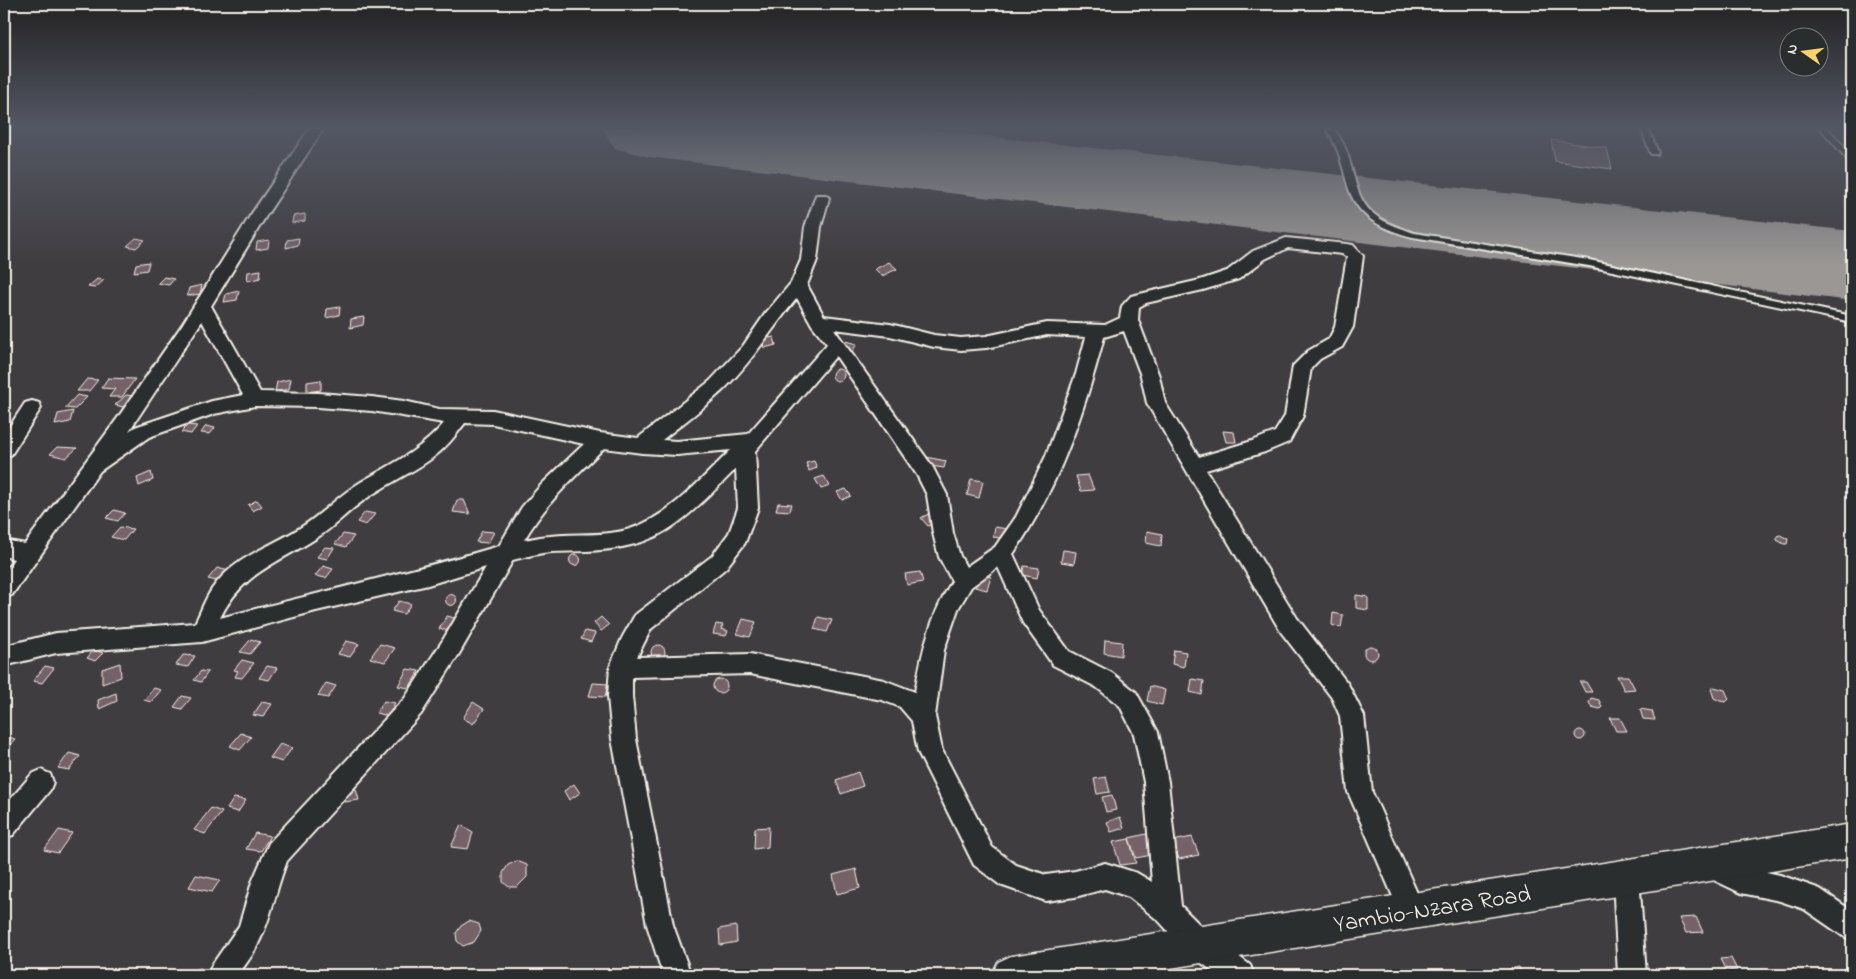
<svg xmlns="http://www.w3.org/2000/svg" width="1856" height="979" font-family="'Indie Flower',sans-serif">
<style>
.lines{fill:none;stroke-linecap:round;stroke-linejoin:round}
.runway{fill:#9a9794;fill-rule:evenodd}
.building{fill:#746269;stroke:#f4f1e8}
.service-casing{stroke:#f4f1e8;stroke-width:4}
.minor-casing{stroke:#f4f1e8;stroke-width:4}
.primary-casing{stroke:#f4f1e8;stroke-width:3}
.service{fill:#2a2d2e;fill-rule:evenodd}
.minor{fill:#2a2d2e;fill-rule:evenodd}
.primary{fill:#2a2d2e;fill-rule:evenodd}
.labels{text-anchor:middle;stroke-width:5;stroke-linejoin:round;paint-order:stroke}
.near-street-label{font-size:24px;fill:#f4f1e8;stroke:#2a2d2e}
</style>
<rect width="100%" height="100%" fill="#403d40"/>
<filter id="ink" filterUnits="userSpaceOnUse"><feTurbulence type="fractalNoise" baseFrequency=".02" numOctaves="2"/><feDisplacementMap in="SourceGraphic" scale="10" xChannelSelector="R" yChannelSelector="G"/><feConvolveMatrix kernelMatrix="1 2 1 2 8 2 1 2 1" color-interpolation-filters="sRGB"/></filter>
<g filter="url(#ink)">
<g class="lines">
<path class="runway" d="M602,128H912L1852,231V301L649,157L615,148Z"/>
</g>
<g class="building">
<path d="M1551,140L1607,148L1612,169L1555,161Z"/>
<path d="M305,214V221L292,223L293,216Z"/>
<path d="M136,238L145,240L136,248L127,246Z"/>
<path d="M299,238L298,245L286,248L287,240Z"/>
<path d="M269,240L268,248L256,250L257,242Z"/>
<path d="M149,262L147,270L134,272L136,264Z"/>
<path d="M889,262L897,269L882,276L875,269Z"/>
<path d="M261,270L260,278L247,281L248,272Z"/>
<path d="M164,277L174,279L169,285L158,283Z"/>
<path d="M97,279L104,280L95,288L88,287Z"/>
<path d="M202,285L200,294L187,296L189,288Z"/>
<path d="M239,291L237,300L224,302L226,294Z"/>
<path d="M340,307L339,315L326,318L327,309Z"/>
<path d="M364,317L363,325L350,328L351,319Z"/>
<path d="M774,337L776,345L764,348L762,339Z"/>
<path d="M845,341L857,344L852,352L841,349Z"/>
<circle cx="838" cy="375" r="6"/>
<path d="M108,378L135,379L122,397H109L115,389L101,388Z"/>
<path d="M87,379L98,380L89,391H77Z"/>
<path d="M291,379L289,389L275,392L277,382Z"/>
<path d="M321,380V390L307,392V382Z"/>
<path d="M77,395L87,397L75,409L65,408Z"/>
<path d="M126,395L134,396L123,407L115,405Z"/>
<path d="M73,411L70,422L55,425L58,414Z"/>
<path d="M188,425L197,426L191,434L181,432Z"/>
<path d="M206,426L215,428L210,434L201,433Z"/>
<path d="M1223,431L1234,432L1236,442H1226Z"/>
<path d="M57,447L77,448L66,458L50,454Z"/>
<path d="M926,457L946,461L944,468L923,465Z"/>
<path d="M814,461L817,468L809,471L806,463Z"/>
<path d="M151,472L153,480L139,486L137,478Z"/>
<path d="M1088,475L1094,490L1081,491L1076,476Z"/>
<path d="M824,476L830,486L821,489L815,479Z"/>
<path d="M971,479L983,481L979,498L967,495Z"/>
<path d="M846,489L851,496L842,500L837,492Z"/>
<path d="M257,500L262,506L253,511L248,505Z"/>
<path d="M457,500H464L470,514L453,512Z"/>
<path d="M778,503L792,504L790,511L776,510Z"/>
<path d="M114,510L125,513L118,521L106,518Z"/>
<path d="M365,512L375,514L366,525L357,522Z"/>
<path d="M930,513L937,521L928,526L921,518Z"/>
<path d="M120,527L133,529L124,540L111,537Z"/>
<path d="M995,527L1007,529L1005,539L993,537Z"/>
<path d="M482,531L494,532L488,543L476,542Z"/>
<path d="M1147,531L1162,534L1161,546L1146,543Z"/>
<path d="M343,534L354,536L346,547L335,544Z"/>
<path d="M1780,535L1788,539L1787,544H1784L1777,540V536Z"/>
<path d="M325,547L334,548L327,559L317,557Z"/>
<path d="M1063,550L1076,552L1074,564L1061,562Z"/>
<circle cx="575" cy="560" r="5.5"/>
<path d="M323,566L333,569L326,578L315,576Z"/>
<path d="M1024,566L1039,568L1037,578L1022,575Z"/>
<path d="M217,568L229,571L221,582L208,579Z"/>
<path d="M920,572L923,582L907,585L905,574Z"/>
<path d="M979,574L991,577L987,590L975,587Z"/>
<circle cx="451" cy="600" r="5.5"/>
<path d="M1356,595L1368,597V610L1356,608Z"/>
<path d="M399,601L411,604L404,614L392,611Z"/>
<path d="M1333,613L1343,615L1341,628L1332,625Z"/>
<path d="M447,616L458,619L451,631L439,629Z"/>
<path d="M601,617L609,625L601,631L594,623Z"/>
<path d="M818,617L832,620L827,632L814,629Z"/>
<path d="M743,619L756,622L750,637L737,634Z"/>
<path d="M716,624L723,625L721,629L728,631L726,636L713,634Z"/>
<path d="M585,631L595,633L591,642L581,639Z"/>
<path d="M251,639L260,642L250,654L240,652Z"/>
<path d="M1105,640L1122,642L1121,656L1104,653Z"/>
<path d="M346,641L359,644L350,657L338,654Z"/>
<path d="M380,644L395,648L385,662L370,658Z"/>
<circle cx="658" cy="652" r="7"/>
<circle cx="1371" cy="653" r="7"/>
<path d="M94,650L103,653L95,661L87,658Z"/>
<path d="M1174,650L1186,652L1184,667L1172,664Z"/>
<path d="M183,655L195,656L188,667L176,665Z"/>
<path d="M242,660L254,663L242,678L235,677L238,671L234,670Z"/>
<path d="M120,663L121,677L102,684V669Z"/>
<path d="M45,666L54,668L42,683L33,681Z"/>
<path d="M267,666L277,668L269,680L259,678Z"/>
<path d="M407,669L419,671L409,688L398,686Z"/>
<path d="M201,671L208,672L201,682L194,680Z"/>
<path d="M1617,676H1628L1635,689L1624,690Z"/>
<path d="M1192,679L1204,681L1202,695L1190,692Z"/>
<circle cx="720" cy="686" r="7"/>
<path d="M1580,682H1586L1592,692H1585Z"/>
<path d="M326,683L336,686L328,698L318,696Z"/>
<path d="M593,683L608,684L605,697L589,696Z"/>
<path d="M1150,686L1165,690L1162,705L1147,701Z"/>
<path d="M1714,687L1725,690L1729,699L1726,702L1720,701L1714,698L1711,689Z"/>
<path d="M154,688L161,690L151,702L144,700Z"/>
<path d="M116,693L117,701L99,709L98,700Z"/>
<path d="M182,696L191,698L182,709L174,707Z"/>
<path d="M1591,698L1599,700L1602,707L1600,709L1592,707L1589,703Z"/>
<path d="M384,701L395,703L388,716L376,713Z"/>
<path d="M262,702L272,704L263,717L253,715Z"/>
<path d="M473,702L484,709L473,724L463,718Z"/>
<path d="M1640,709L1652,711L1655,720L1643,719Z"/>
<path d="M1610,718H1620L1627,731H1616Z"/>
<circle cx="1580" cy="735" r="5"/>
<path d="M241,733L251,737L240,750L230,746Z"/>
<path d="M6,736L15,739L4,752V739Z"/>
<path d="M280,744L292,748L282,762L270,758Z"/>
<path d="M69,753L80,756L69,770L58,768Z"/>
<path d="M858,772L863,786L841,794L836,780Z"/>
<path d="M1106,777L1110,792L1097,794L1094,779Z"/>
<path d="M574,784L580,793L569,800L564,791Z"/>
<path d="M356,789L359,800L344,802L342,790Z"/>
<path d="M1112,795L1116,810L1106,812L1102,797Z"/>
<path d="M234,798L246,800L238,812L227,809Z"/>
<path d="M211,808L222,812L205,834L194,830Z"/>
<path d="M1120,817L1124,828L1111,832L1107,822Z"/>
<path d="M461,825L473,832L468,849L451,847Z"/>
<path d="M769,827L768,847L754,849L755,828Z"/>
<path d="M59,830L72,833L58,853L44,850Z"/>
<path d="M1155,832L1162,853L1136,858L1129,838Z"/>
<path d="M255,833L270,836L261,851L246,849Z"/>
<path d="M1192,837L1199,855L1179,859L1173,841Z"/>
<path d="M1129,839L1136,863L1120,865L1113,842Z"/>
<path d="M517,861L527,865V877L517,887H509L503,882V873L508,865Z"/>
<path d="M856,869L860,888L837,894L833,875Z"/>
<path d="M196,875L220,880L212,892L189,887Z"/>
<path d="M1696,917L1703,932L1686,933L1679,918Z"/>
<path d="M469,921L479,924L481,931L474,942L463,946L457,941L456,933L461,926Z"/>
<path d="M736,926L737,942L720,945L719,929Z"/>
<path d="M1731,958L1737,970L1726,971L1720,959Z"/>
<path d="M1519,967L1523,975H1509L1507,970Z"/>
<path d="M201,968L200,975H181L182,973Z"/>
</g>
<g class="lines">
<g class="service-casing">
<g id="service">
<path d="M1326,128H1333C1338,135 1342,141 1345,148C1355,171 1354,199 1375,215C1386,224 1401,228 1414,233L1589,260L1852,316V322L1589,266L1413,237C1385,230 1359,219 1349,189C1342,166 1340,149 1326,128Z"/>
<path d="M1641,128H1648L1658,152L1657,154H1651L1650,152Z"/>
<path d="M1820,128H1827L1852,155V160H1848Z"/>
</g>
</g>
<g class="minor-casing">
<g id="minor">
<path d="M310,128H324L266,216L211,306L260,392L318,393L372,397L404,401L439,409L493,410L600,433L638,438L710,381L743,346L765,314L791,283L801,260L805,227L816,195H826L829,198L821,227L817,260L807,285L824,316L890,324L934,335L961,338L986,336L1047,323L1105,325L1120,318L1122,306L1131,296L1200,280L1227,271L1253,251L1286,238L1347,244L1353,245L1363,256L1353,327L1342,347L1320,359L1311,368L1303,416L1289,442L1265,452L1206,470L1297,618L1348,684L1364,716L1372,792L1425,911L1421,920L1412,924L1403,920L1348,792L1340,716L1332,698L1281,632L1147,403L1141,376L1124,331L1104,337C1084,413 1058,489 1013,554L1039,610L1069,651L1112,673L1136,692L1158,732L1168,782L1181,906L1209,934L1250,965L1254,975H1218L1189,954L1159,921L1129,897L1105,889L1075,897L1046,901L1000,885L974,865L918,752L912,721L900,707L882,700L750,674L632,677V696L636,739L673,925L691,975H663L647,925L612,739L608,696L610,667L622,638L635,615L712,556L729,533L738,508L736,469C706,498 674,536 631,545C604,552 578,551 551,552C538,553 525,557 513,560L459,654L421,714L287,861C276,888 272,916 259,942C254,954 245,965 238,975H208L212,965L239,926L252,882L269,843L405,698L443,640L486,567L428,585L316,611L202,642L56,653L4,666V646L56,633L195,623C201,612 205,599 212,589C235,555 275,546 306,524C325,511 341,494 361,482C390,465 422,450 444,423L372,411L318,407L255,406L214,414L149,437L100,471L12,595L4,598V573L14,559L4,556V540L25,544L117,419L182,325L250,216ZM1288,248L1342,254L1347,257L1335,327L1329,339L1308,351L1293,366L1285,416L1275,432L1252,441L1199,457L1165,403L1159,376L1138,320L1139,307L1146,303L1203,290L1239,279L1265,259ZM797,298L812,325L827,344L748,434L677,441L662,440C682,424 704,408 722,391C751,363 772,328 797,298ZM202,321L243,395L212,401L135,427L129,431ZM834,329L890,336L934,347L961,350L986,348L1047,335L1086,337L1076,374L1046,456L1016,517L995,547L966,567L960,556L953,533L947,495L932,466ZM836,356L917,475L927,495L933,533L939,557L952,581C930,617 922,651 915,692L884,680L750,654L637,657L651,629L726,568L745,543L758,508L755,451ZM465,423L493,424L584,444L542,484L522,507L499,546C407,573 313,594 220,618C242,572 279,563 318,537C334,527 347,512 363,501C384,485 409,475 431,459C445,449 455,436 465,423ZM604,448L642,453L677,455L731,450C701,479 670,516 630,529C604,537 576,533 550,536C541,536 532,539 524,540C545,504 574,477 604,448ZM998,567L1023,623L1053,665L1096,687L1120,706L1134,734L1144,782L1152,882L1137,873L1105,863L1075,871L1046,875L1016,865L992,847L942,750L935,716L944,650L958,609L971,587Z"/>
<path d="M32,401L39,403L41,408L11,455L4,457V435L25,403Z"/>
<path d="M41,770L50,774L53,782L50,790L13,835L4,838V807L32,774Z"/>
<path d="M1710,852L1743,867L1780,875L1820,889L1852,911V940L1843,936L1804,909L1780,901L1741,893L1701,874L1697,865L1701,856Z"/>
<path d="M1626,864L1635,868L1639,877L1646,975H1618L1613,877L1617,868Z"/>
</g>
</g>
<g class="primary-casing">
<path id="primary" d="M1852,824V858L1127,975H992L998,962L1011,956Z"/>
</g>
<use href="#service" class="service"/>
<use href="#minor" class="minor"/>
<use href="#primary" class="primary"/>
</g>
</g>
<linearGradient id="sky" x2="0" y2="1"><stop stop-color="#232223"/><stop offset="0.48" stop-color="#535764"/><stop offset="1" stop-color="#535764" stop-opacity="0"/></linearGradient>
<rect width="1856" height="265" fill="url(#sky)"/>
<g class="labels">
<g class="near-street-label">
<text transform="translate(1432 908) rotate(-9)" y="8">Yambio-Nzara Road</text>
</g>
</g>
<rect width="1856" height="979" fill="none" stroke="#2a2d2e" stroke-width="20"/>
<rect x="10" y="10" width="1836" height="959" fill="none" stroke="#f4f1e8" stroke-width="2" filter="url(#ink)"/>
<g transform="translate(1804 52) rotate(284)"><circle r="24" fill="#2a2d2e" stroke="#7b7b78"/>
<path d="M0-4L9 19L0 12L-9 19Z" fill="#ffd166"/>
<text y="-8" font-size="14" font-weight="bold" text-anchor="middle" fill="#f4f1e8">N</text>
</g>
</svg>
